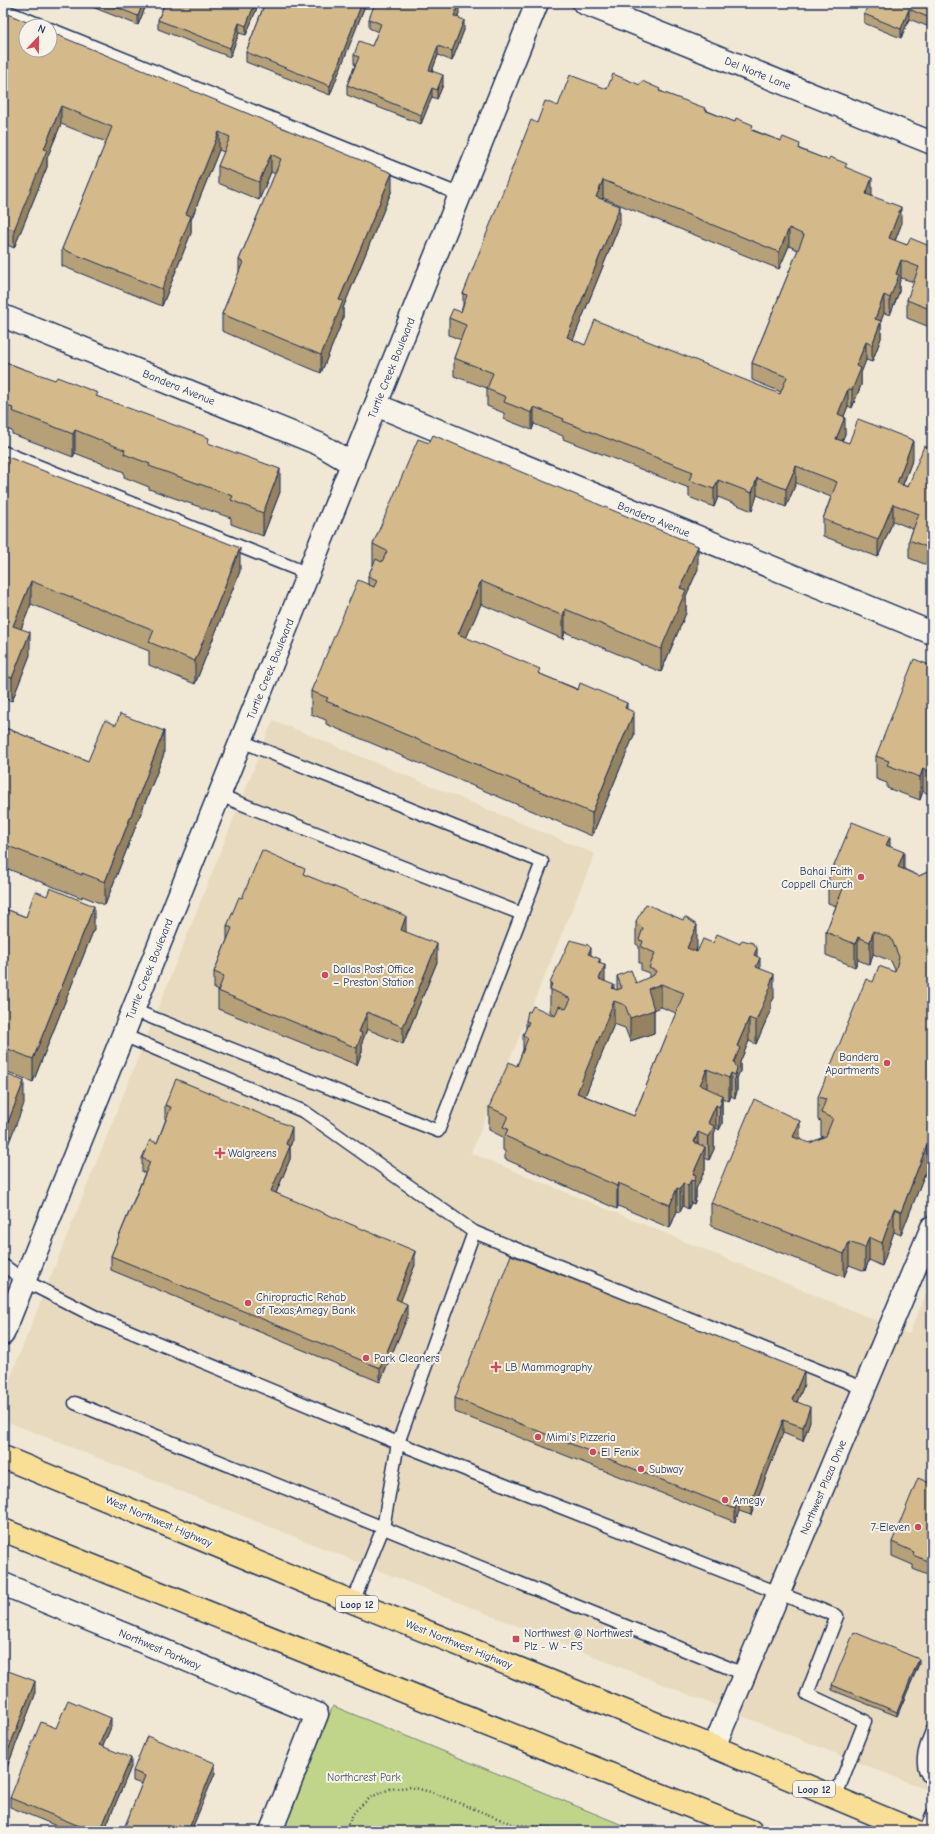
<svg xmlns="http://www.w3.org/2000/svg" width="935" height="1834" font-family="'Comic Neue',sans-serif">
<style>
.built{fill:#e8dabe}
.green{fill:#c1d58a;stroke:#6e8274}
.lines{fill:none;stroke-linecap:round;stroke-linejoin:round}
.lane-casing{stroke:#1b2f5e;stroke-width:15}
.street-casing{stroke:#1b2f5e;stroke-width:25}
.primary-casing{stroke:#1b2f5e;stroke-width:25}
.path{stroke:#1b2f5e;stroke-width:2.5;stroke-dasharray:1 3;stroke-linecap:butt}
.lane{stroke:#f7f3e8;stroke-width:12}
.street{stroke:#f7f3e8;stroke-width:22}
.primary{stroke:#f9df96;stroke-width:22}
.wall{fill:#b6a077;stroke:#1b2f5e;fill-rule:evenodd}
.shaded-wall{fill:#948261;stroke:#1b2f5e}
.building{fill:#d4ba8a;stroke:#1b2f5e;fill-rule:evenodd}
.poi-dot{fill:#d1495b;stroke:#f7f3e8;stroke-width:1.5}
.labels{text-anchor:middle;stroke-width:4;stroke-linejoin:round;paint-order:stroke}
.shield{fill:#f7f3e8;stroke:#5d6a87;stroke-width:1}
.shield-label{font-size:10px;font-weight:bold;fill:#1b2f5e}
.street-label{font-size:11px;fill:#1b2f5e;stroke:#f7f3e8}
.poi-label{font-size:11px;fill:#1b2f5e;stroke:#f7f3e8;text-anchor:start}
.park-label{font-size:11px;fill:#445869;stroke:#f7f3e8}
</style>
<rect width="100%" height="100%" fill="#f0e8d5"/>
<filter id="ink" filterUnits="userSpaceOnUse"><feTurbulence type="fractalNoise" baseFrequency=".025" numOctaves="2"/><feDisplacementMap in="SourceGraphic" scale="8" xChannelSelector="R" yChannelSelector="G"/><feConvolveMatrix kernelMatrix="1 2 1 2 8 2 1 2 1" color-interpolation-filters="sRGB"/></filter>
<g filter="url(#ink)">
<path class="built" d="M273,720L595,854L471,1153L909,1334L932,1280V1792L3,1420V1396Z"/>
<path class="green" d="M333,1706L637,1831H283Z"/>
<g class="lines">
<g class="lane-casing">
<g id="lane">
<path d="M3,10L43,26"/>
<path d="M50,29L461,195"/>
<path d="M3,452L309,574"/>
<path d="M219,795L522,914"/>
<path d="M133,1010L438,1131L542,862L241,741"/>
<path d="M123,1035L305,1112L474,1232L865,1389"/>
<path d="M3,1265L25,1281L100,1319L398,1443L837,1616L807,1694L865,1721L835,1798"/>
<path d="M75,1403L744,1674"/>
<path d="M353,1602L383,1528L398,1443L474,1232"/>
<path d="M932,1731C926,1746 917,1767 932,1780"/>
<path d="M926,1831L932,1815"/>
</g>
</g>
<g class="street-casing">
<g id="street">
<path d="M584,3L932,143"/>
<path d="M3,316L319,444L353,464"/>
<path d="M376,405L932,633"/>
<path d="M3,1334L537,3"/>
<path d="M3,1584L317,1714L271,1831"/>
<path d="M714,1747L932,1227"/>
</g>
</g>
<g class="primary-casing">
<g id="primary">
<path d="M3,1457L353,1602L714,1747L915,1831"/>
<path d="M3,1530L751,1831"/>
</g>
</g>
<path class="path" d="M344,1831L355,1811L371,1797L390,1789L411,1787L431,1792L515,1825L548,1827L569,1831"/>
<use href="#lane" class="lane"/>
<use href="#street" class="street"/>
<use href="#primary" class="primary"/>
</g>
<g class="wall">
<path d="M82,3H147L138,25Z"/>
<path d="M165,3H259L246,35L239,33L230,57L158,29V20Z"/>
<path d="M265,3H366L330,95L246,62V52Z"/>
<path d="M932,3V28L909,19L901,38L864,23V14Z"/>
<path d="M3,12L392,190L343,308V319L321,373L222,331V314L239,273V260L275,174L271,172L259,200L218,183V166L224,152L219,150L191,220V233L162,306L62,266V249L106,142L61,124L47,158V167L14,248L3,243Z"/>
<path d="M459,13L458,17L464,30L452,61L438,55L432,71L443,85L437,99L432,97L421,124L347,95V85L355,65L354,64V55L372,46L378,32L369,28V19Z"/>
<path d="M640,85L660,91L753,130L847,168L872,195V196L901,225L895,241L907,245L932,247V328L907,318V300L914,282L901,278L899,283V292L890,315L884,313L881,321V338L872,362L866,360L861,373V385L852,408L848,406L844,416L845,434L842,441L849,443L913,458L903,485L908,487L929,448L932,440V567L909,558V540L913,529L893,521L878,557L823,536V519L831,497L796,483L786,507L757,495L752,511L718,497L714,507L689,497V488L563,439V436L534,424L532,430L504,419V413L487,406V388L454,376V358L461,340L449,335V318L461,312L463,305V294L537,123L558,106L607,89ZM603,198L779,269L789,246L798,250L752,363V380L781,392L780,394L585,345L573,340L620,224L602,199Z"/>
<path d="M3,361L18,367L98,397L209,444L280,492L263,536L231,524V518L149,489V487L124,477V472L75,453L73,457L47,447L12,434V431L3,428Z"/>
<path d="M3,455L240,571L195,684L149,665V651L31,604L21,629L30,655L12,701L3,698Z"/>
<path d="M373,544L698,569L686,596V613L661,672L565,632L563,639L481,604L466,638L540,674L627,709L634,735L592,836L326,724V720L311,714V691L368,584V576L373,565Z"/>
<path d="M932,666V796L923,791L920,800L887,788V783L876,779V756Z"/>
<path d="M3,727L88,761L164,754L105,905L82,896V898L3,867Z"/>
<path d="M890,846L904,869L919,876L932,870V1155L901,1235L894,1232L882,1266L869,1260L865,1271L849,1265L844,1277L711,1226V1203L800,1140L810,1143L823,1137L821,1136V1121L818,1120V1097L873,982L895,972V970L891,961L873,954L870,965L858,960L855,967L826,955V932L836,906L828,903V880Z"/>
<path d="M305,875L406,932L437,962L403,1044L367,1029L362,1042V1051L357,1065L218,1009V991L214,989V972L227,940V926L242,898Z"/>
<path d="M3,908L26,917L94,929L33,1082L3,1070Z"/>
<path d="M636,921L697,948L696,952H697L713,943L757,956L760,968L774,998L771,1003V1009L756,1044L749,1041L740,1062V1071L737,1078V1091L735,1098L731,1096L729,1101L722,1098V1124L719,1130L716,1128L714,1134V1149L709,1160L705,1158V1170L696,1189V1198L694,1204L691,1203L688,1209L683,1206L680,1212L677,1211L670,1228L618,1206L617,1209L505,1159V1151L503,1150V1137L489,1130V1107L517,1066L523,1050V1035L526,1029V1021L530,1012L555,1016V1015L550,1012V983L591,955L600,963L605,982L614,989L617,990V976L636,983L649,978V973L641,970V963H639V946L636,944ZM661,1007L676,1013L634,1116L585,1096L614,1024L625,1028L630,1041L654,1033V1010Z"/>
<path d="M165,1105L292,1141L290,1147V1159L276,1193L415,1265L400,1301L407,1318L380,1382L111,1270V1256L145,1173L142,1172V1158L157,1143L166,1119H165Z"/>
<path d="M804,1385L797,1402L810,1421L803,1441L783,1433L751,1515L739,1511L735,1522L455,1412V1398Z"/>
<path d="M932,1484V1577L913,1569V1565L892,1556V1542Z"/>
<path d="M919,1664L897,1716L832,1690V1685Z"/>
<path d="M3,1669L35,1695L6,1770L3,1769Z"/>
<path d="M111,1727L103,1746L131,1767L104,1831H69L10,1807V1798L56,1728Z"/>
<path d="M133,1771L215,1773L191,1831H123L142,1784L133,1781Z"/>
</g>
<g class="shaded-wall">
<path d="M143,3H147L138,25V16Z"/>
<path d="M255,3H259L246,35V26Z"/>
<path d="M362,3H366L330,95V86Z"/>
<path d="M459,3V13L454,26V16Z"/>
<path d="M909,9V19L901,38V29Z"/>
<path d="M464,20V30L452,61V51Z"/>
<path d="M239,23V33L230,57V48Z"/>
<path d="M438,46V55L429,79V70Z"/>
<path d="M443,75V85L437,99V90Z"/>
<path d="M432,88V97L421,124V115Z"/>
<path d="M61,106V124L47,158V167L14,248V230L44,149Z"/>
<path d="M219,132V150L191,220V233L162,306V289L186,214Z"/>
<path d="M271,154V172L259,200V182Z"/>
<path d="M392,173V190L343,308V319L321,373V355L339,300Z"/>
<path d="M872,178V195L866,211V194Z"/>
<path d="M603,180V198L596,214V197Z"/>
<path d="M620,206V224L567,355V337Z"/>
<path d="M901,207V225L889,256V238Z"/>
<path d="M789,228V246L779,269V252Z"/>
<path d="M901,260V278L899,283V292L890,315V298L896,274Z"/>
<path d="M884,295V313L875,336V319Z"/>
<path d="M881,321V338L872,362V345Z"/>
<path d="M866,342V360L861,373V385L852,408V390L856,366Z"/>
<path d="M848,389V406L838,431V414Z"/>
<path d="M534,407V424L532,430V413Z"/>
<path d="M845,417V434L836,456V439Z"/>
<path d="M75,430V453L73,457V434Z"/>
<path d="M913,440V458L897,500V483Z"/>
<path d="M796,466V483L786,507V489Z"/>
<path d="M280,469V492L263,536V513Z"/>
<path d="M757,478V495L752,511V493Z"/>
<path d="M718,480V497L714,507V489Z"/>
<path d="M893,504V521L878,557V540Z"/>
<path d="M698,546V569L686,596V613L661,672V649L680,588Z"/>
<path d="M240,548V571L195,684V661Z"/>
<path d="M31,581V604L13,649V626Z"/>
<path d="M481,581V604L458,657V634Z"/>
<path d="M565,609V632L563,639V616Z"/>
<path d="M30,632V655L12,701V678Z"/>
<path d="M627,703V726L625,708Z"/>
<path d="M634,712V735L592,836V813Z"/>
<path d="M164,731V754L105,905V882Z"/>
<path d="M923,768V791L920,800V777Z"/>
<path d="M890,837V860L886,845Z"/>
<path d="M904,852V875L898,867Z"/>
<path d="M94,906V929L33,1082V1059Z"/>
<path d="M406,916V933L401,930Z"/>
<path d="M697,925V948L687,971V948Z"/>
<path d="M873,931V954L870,965V942Z"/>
<path d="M858,937V960L855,967V944Z"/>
<path d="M437,944V962L403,1044V1027Z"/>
<path d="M591,948V971L588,954Z"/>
<path d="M757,948V964L760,958V981L756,990L754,955Z"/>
<path d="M600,959V977L605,965V988L599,1002L598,963Z"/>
<path d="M774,974V998L771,1003V1009L756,1044V1021Z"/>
<path d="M661,984V1007L651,1011L654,1010V1033L630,1041V1018L648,989Z"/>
<path d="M614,985V1024L577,1116V1093Z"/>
<path d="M367,1012V1029L362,1042V1051L357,1065V1048L359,1032Z"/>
<path d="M749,1018V1041L740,1062V1071L737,1078V1091L735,1098L734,1062L737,1046Z"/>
<path d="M707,1069V1092L700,1085Z"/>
<path d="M731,1073V1096L729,1101V1078Z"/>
<path d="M24,1081V1104L3,1158V1135Z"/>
<path d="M722,1095V1124L719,1130L720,1100Z"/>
<path d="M716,1105V1128L714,1134V1149L709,1160L708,1123Z"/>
<path d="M800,1121V1144L793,1137Z"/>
<path d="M292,1127V1141L290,1147V1159L271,1205V1191L286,1144Z"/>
<path d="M698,1132V1156L694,1142Z"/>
<path d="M932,1132V1155L901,1235V1212Z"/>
<path d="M705,1147V1170L696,1189V1198L694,1204V1181L693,1174Z"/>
<path d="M691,1180V1203L688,1209V1186Z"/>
<path d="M618,1183V1206L617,1209V1186Z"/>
<path d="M683,1183V1206L680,1212V1189Z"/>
<path d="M677,1188V1211L670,1228V1205Z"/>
<path d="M894,1209V1232L882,1266V1243Z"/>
<path d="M869,1237V1260L865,1271V1248Z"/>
<path d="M849,1242V1265L844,1277V1254Z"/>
<path d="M415,1251V1265L396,1313V1299Z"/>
<path d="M407,1304V1318L380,1382V1368Z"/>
<path d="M804,1371V1385L792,1414V1400Z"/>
<path d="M810,1407V1421L803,1441V1427Z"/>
<path d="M783,1420V1433L751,1515V1502Z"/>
<path d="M739,1497V1511L735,1522V1509Z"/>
<path d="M919,1659V1664L897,1716V1712Z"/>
<path d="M35,1681V1695L6,1770V1756Z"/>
<path d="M111,1718V1727L99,1755V1745Z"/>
<path d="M131,1758V1767L104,1831H100Z"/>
<path d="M215,1763V1773L191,1831H188Z"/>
</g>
<g class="building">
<path d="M106,3H143L138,16Z"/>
<path d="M165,3H255L246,26L239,23L230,48L158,20Z"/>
<path d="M265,3H362L330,86L246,52Z"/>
<path d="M375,3H459L454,16L464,20L452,51L438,46L429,70L443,75L437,90L432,88L421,115L347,85L359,57L354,55L359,41L372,46L381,24L369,19Z"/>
<path d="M869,3H932V19L909,9L901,29L864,14Z"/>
<path d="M3,12L36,26H26V50H50V32L392,173L339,300L343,301L321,355L222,314L243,262L239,260L281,159L271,154L259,182L218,166L230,137L219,132L186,214L191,216L162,289L62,249L112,127L61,106L44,149L47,150L14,230L3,226Z"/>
<path d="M613,74L640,85L642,81L660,89L659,91L705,108L704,110L735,122L736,118L753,125L751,130L781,141L783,137L800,144L799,149L828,160L830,157L847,164L845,167L872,178L866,194L901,207L889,238L907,245L910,238L932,247V310L907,300L919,267L901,260L896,274L899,275L890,298L884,295L875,319L881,321L872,345L866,342L856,366L861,368L852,390L848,389L838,414L845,417L836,439L849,443L858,419L913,440L897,483L908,487L924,446L929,448L932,440V549L909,540L919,514L893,504L878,540L823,519L837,482L796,466L786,489L757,478L752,493L718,480L714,489L689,480L693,472L563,421L564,419L534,407L532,413L504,402L506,397L487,389L493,373L454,358L466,325L449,318L453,309L461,312L467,295L463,294L531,120L537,123L545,101L558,106L570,75L607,89ZM603,180L779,252L789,228L804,235L752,363L787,377L780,394L595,320L585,345L567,337L620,206L596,197Z"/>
<path d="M3,361L18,367L55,380L57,377L98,393L96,396L209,438L208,443L280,469L263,513L231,500L233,496L149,466L150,464L124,454L125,450L75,430L73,434L47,424L12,411L13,408L3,405Z"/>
<path d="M433,435L698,546L680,588L686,590L661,649L565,609L563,616L481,581L458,634L540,669L538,673L578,690L580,683L627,703L625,708L634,712L592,813L326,701L328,698L311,691L358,580L374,587L377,580L368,576L376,559L382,562L387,551L373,544L418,439L429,443Z"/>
<path d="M3,455L240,548L195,661L149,642L154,630L31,581L13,626L30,632L12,678L3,675V538L8,524L3,522Z"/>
<path d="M914,659L932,666V773L923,768L920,777L887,765L889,761L876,756Z"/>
<path d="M120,714L164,731L105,882L82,873V875L3,844V727L88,761L105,720L116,725Z"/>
<path d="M852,822L890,837L886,845L904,852L898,867L919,876L932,870V1132L901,1212L894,1209L882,1243L869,1237L865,1248L849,1242L844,1254L711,1203L754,1099L800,1121L793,1137L810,1143L826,1136L833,1118L821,1113L826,1099L818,1097L866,979L873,982L879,966L895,972L899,957L891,938L873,931L870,942L858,937L855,944L826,932L844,886L828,880Z"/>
<path d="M262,850L305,869L303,874L406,916L401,930L437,944L403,1027L367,1012L359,1032L362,1033L357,1048L218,991L224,976L214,972L232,928L227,926L239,897L242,898Z"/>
<path d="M50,888L94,906L33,1059L3,1047V908L26,917L35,891L47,896Z"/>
<path d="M646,904L683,920L685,917L697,925L687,948L697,952L703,939L713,943L717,934L740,944L742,940L753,943L757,948L754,955L760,958L756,967L774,974L770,985L771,986L756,1021L749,1018L737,1046L740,1048L734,1062L737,1068L735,1075L731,1073L729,1078L707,1069L700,1085L722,1095L720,1100L722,1101L719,1107L716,1105L708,1123L714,1126L709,1137L698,1132L694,1142L705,1147L693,1174L696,1175L694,1181L691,1180L688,1186L683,1183L680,1189L677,1188L670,1205L618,1183L617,1186L505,1136L508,1129L503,1127L508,1116L489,1107L509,1062L517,1066L528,1038L523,1035L529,1022L526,1021L528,1011L530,1012L533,1006L555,1016L559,1006L566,1009L571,999L550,989L552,984L550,983L570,940L588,945L591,948L588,954L600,959L598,963L605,965L599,979L614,985L612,988L617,990L622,988L617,976L631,970L636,983L654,975L656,971L649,968L655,953L641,947L643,941L639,940L643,928L636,921ZM661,984L684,993L634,1116L577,1093L614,1001L625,1005L630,1018L654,1010L648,989Z"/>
<path d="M3,1073L24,1081L3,1135Z"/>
<path d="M176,1079L292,1127L286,1144L290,1146L271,1191L415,1251L396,1299L407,1304L380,1368L111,1256L150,1162L142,1158L150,1140L157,1143L171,1107L165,1105Z"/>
<path d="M511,1255L804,1371L792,1400L810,1407L803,1427L783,1420L751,1502L739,1497L735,1509L455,1398Z"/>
<path d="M918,1478L932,1484V1563L913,1555L914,1552L892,1542Z"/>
<path d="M854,1632L919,1659L897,1712L832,1685Z"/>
<path d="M3,1669L35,1681L6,1756L3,1755Z"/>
<path d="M68,1700L111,1718L99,1745L131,1758L100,1831H92L10,1798L41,1722L56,1728Z"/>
<path d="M147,1736L215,1763L188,1831H123L145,1776L133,1771Z"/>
</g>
</g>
<g class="poi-dot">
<circle cx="861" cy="877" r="4"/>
<circle cx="325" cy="975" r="4"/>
<circle cx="887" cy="1063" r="4"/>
<path d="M218 1147h4v4h4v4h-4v4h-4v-4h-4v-4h4z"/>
<circle cx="248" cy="1303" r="4"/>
<circle cx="366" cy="1358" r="4"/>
<path d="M494 1361h4v4h4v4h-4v4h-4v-4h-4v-4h4z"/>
<circle cx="538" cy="1437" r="4"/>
<circle cx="593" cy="1452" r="4"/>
<circle cx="641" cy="1469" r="4"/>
<circle cx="725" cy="1500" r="4"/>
<circle cx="918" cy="1527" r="4"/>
<rect x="512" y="1635" width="8" height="8" rx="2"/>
</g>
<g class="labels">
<g class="shield">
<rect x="336" y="1596" width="42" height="16" rx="3"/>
<rect x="793" y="1781" width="42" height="16" rx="3"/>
</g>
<g class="shield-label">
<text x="357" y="1608">Loop 12</text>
<text x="814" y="1793">Loop 12</text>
</g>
<g class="street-label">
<text transform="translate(758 73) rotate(22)" y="4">Del Norte Lane</text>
<text transform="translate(391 368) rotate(-68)" y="4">Turtle Creek Boulevard</text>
<text transform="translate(179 387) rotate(22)" y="4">Bandera Avenue</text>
<text transform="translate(654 519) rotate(22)" y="4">Bandera Avenue</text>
<text transform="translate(270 669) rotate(-68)" y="4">Turtle Creek Boulevard</text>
<text transform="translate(149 969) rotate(-68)" y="4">Turtle Creek Boulevard</text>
<text transform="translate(823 1487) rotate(-67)" y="4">Northwest Plaza Drive</text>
<text transform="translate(159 1521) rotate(23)" y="4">West Northwest Highway</text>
<text transform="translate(459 1644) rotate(22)" y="4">West Northwest Highway</text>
<text transform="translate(160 1649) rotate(23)" y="4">Northwest Parkway</text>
</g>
<g class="poi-label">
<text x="853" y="875" text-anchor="end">Bahai Faith<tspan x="853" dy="13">Coppell Church</tspan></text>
<text x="333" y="973">Dallas Post Office<tspan x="333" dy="13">– Preston Station</tspan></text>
<text x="879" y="1061" text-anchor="end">Bandera<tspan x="879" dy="13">Apartments</tspan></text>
<text x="228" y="1157">Walgreens</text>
<text x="256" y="1301">Chiropractic Rehab<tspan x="256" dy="13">of Texas;Amegy Bank</tspan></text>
<text x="374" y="1362">Park Cleaners</text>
<text x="505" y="1371">LB Mammography</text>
<text x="546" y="1441">Mimi's Pizzeria</text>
<text x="601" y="1456">El Fenix</text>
<text x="649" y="1473">Subway</text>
<text x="733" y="1504">Amegy</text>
<text x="910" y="1531" text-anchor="end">7-Eleven</text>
<text x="524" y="1637">Northwest @ Northwest<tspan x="524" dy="13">Plz - W - FS</tspan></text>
</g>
<g class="park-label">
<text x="364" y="1781">Northcrest Park</text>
</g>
</g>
<rect width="935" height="1834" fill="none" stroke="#f7f3e8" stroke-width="16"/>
<rect x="8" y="8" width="919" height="1818" fill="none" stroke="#1b2f5e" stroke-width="1.5" filter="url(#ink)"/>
<g transform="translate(38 38) rotate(22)"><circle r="19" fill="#f7f3e8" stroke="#9fa5b1"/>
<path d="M0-3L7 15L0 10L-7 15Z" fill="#d1495b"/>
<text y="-6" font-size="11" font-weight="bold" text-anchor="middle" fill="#1b2f5e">N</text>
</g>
</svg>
